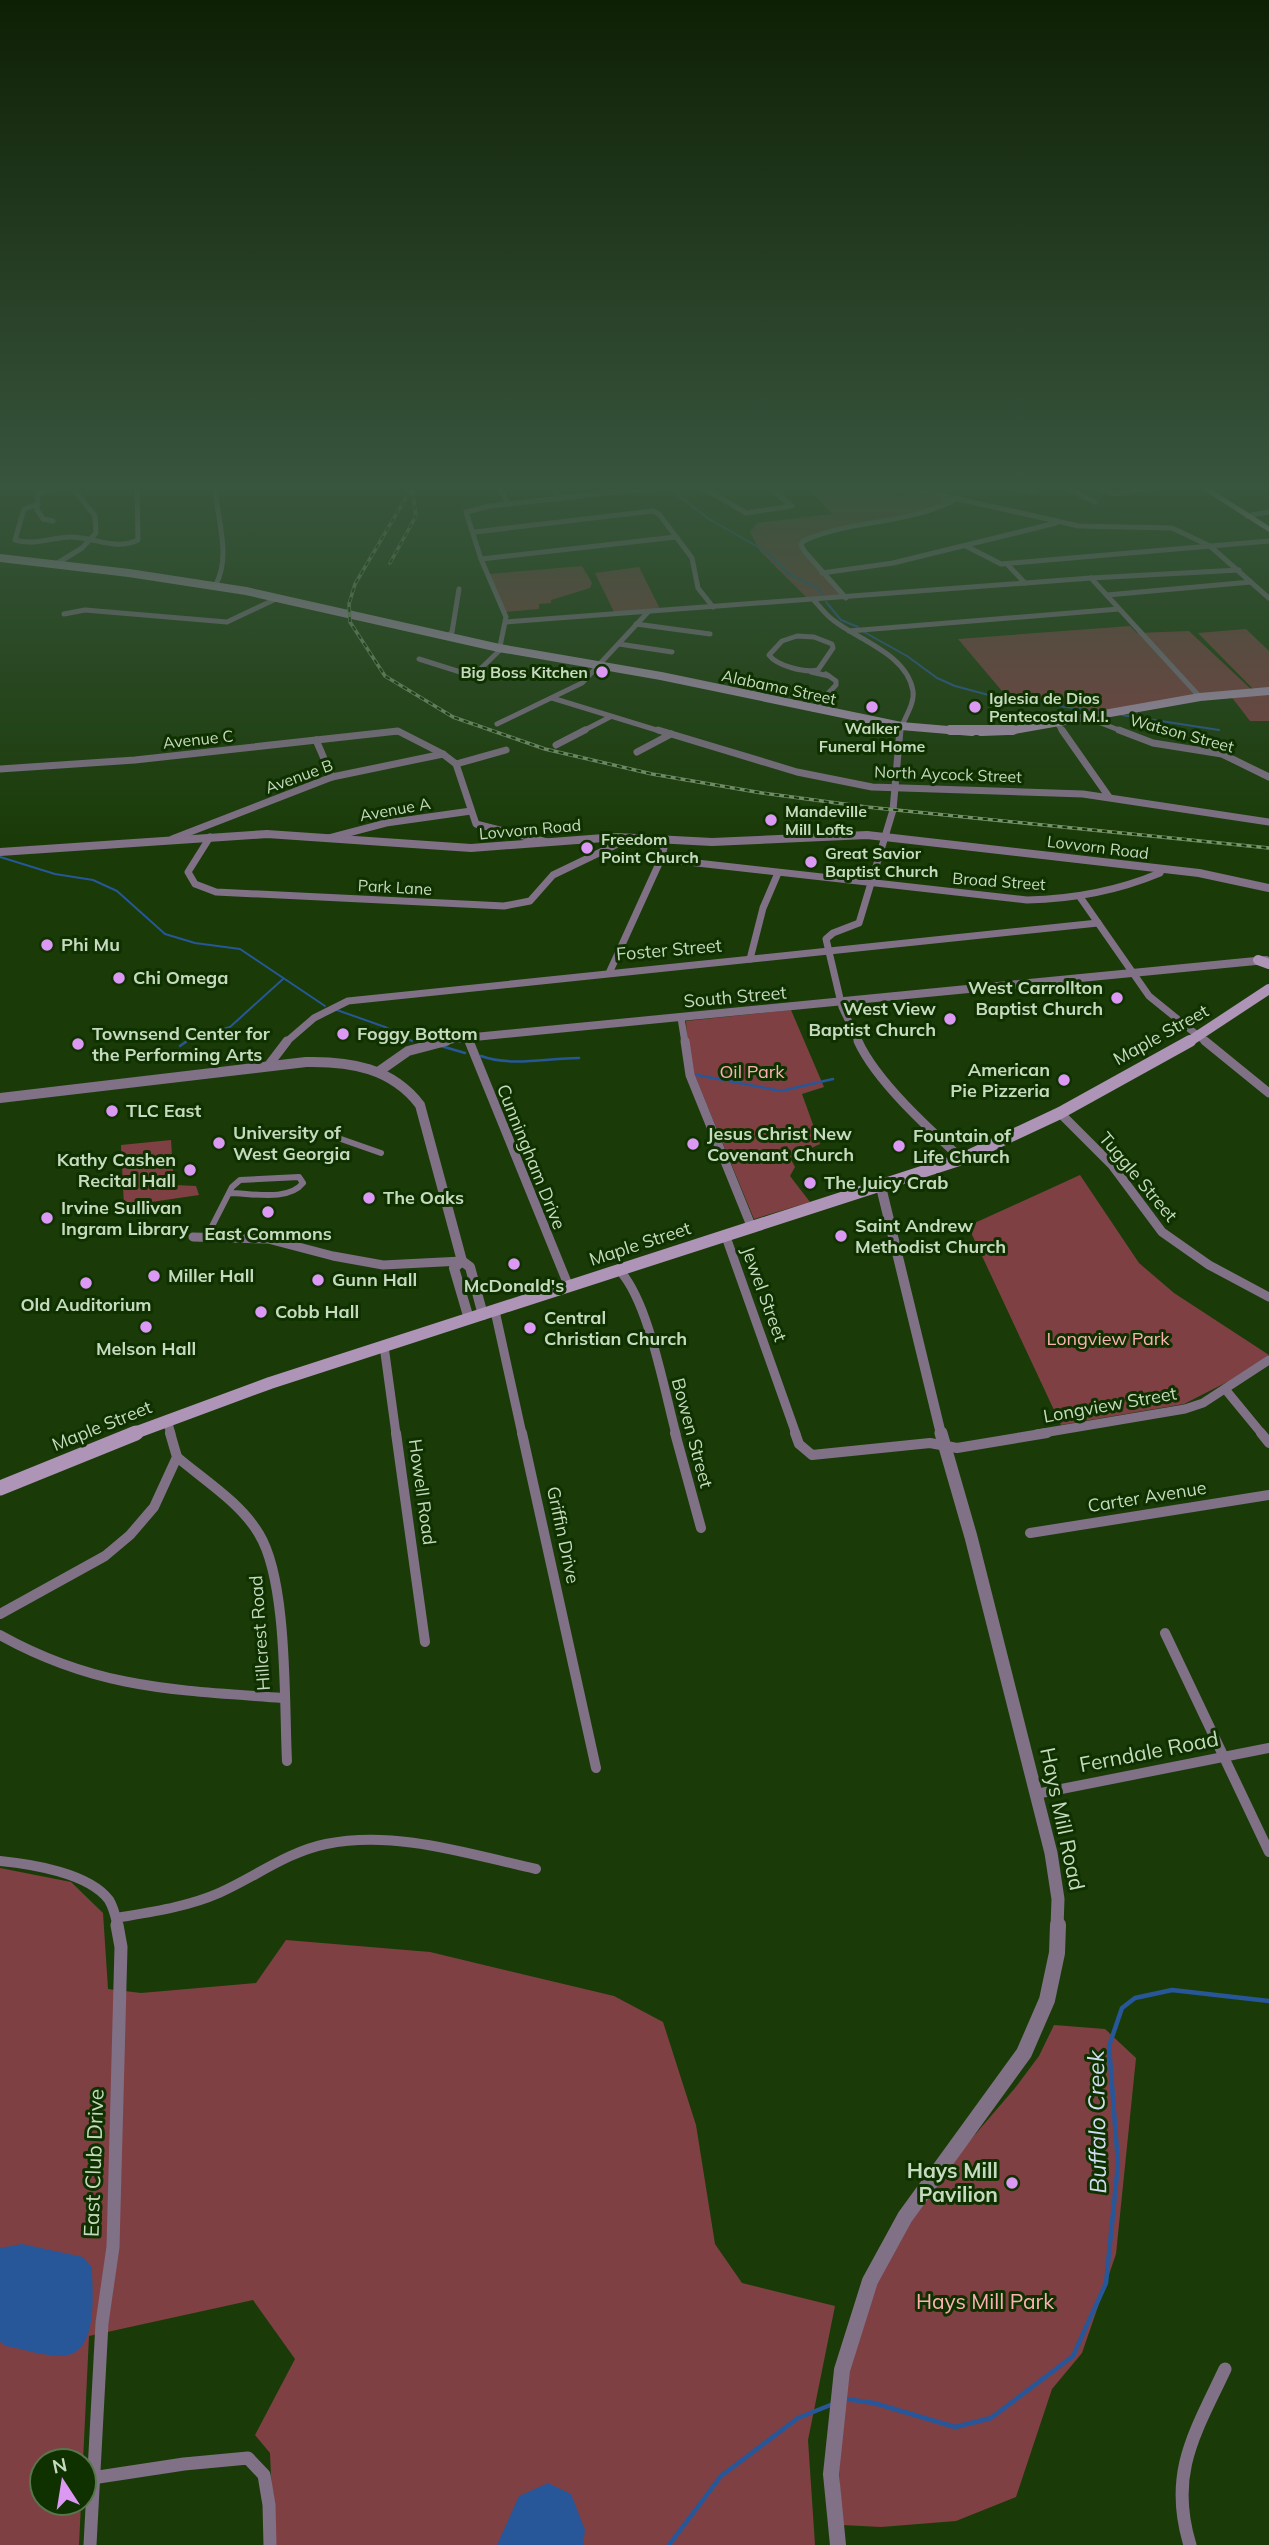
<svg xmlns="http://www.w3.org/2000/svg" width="1269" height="2545" font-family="Mulish,sans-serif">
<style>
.green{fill:#7f4044}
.water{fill:#275798}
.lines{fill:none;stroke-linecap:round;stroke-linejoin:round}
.stream-far2{stroke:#275798;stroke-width:2}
.stream-far1{stroke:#275798;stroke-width:2.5}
.stream{stroke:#275798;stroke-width:4.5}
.pedestrian{stroke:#817187;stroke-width:6}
.minor-far4{stroke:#817187;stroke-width:5}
.minor-far3{stroke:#817187;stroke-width:7}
.minor-far2{stroke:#817187;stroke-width:9}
.minor-far1{stroke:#817187;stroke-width:10}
.minor{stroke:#817187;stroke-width:13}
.tertiary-far3{stroke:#817187;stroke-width:8}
.tertiary-far2{stroke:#817187;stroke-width:10}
.tertiary-far1{stroke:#817187;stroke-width:13}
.tertiary{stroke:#817187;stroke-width:16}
.secondary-far3{stroke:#ae94b7;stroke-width:8}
.secondary-far2{stroke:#ae94b7;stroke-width:10}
.secondary-far1{stroke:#ae94b7;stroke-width:12}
.secondary{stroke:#ae94b7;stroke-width:15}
.primary{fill:#d0aedc;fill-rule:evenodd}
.rail-casing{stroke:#7a946e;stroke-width:3.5}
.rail{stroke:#0f3100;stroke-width:2;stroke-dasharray:5;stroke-linecap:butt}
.poi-dot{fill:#dc99f4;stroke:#0f3100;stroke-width:2.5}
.labels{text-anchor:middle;stroke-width:6;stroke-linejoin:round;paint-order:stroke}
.far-poi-label{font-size:16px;font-weight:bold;fill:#c6dabf;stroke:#0f3100;text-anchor:start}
.far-street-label{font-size:16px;fill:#c6dabf;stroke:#0f3100}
.poi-label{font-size:18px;font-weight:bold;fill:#c6dabf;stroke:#0f3100;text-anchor:start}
.street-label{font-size:18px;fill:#c6dabf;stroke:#0f3100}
.park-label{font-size:18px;fill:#fdb1b4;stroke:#0f3100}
.near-street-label{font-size:21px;fill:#c6dabf;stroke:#0f3100}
.near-poi-label{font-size:21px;font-weight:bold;fill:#c6dabf;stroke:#0f3100;text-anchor:end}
.near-park-label{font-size:21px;fill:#fdb1b4;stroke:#0f3100}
.near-water-label{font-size:23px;font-style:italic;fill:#d0ddf0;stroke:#0f3100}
</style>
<rect width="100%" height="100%" fill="#1a3b08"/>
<g class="green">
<path d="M802,484H891L956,499L943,507L834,530L801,545L846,598L809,600L760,551L750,532L757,523L833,514Z"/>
<path d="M582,566L592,583L590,588L551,600V603L539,604V609L504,612L488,574Z"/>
<path d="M639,567L661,611L615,614L595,573Z"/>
<path d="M1130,626L1137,633L1189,631L1252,690L1101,713L1002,691L958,639Z"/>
<path d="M1246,629L1269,651V691H1255L1198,633Z"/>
<path d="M1269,692V721H1250L1230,695Z"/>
<path d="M791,1010L824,1087L802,1094L820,1144L790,1158L795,1167L790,1176L810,1202L754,1219L693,1071L688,1056L686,1021Z"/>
<path d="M171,1140L174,1185L196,1186L199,1195L124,1206L121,1145Z"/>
<path d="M1080,1175L1139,1263L1174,1293L1269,1355L1229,1381L1184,1404L1061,1425L968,1226Z"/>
<path d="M0,1868L71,1882L103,1913L108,1989L141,1993L256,1983L286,1940L430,1952L614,1996L663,2022L696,2125L715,2244L742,2283L835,2306L808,2440L815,2545H274L270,2453L255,2435L295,2359L253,2300L89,2336L83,2461H42V2503H81L79,2545H0Z"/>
<path d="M1054,2025L1105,2029L1136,2058L1116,2254L1082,2353L1052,2389L1016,2497L956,2521L881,2527L842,2525L839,2470L844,2382L871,2287L931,2186L1015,2088L1039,2056Z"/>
</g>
<g class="water">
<path d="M22,2244L83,2257L92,2267C92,2293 100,2355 61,2356C43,2356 23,2349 6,2346L0,2342V2248Z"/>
<path d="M548,2483L571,2494L585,2530L583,2545H497L519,2496Z"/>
</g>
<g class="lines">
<g class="stream-far2">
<path d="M668,488L709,519L767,552L789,574L818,588L823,597"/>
<path d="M826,602L841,620L858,627"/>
<path d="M864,632L907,656L937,678L955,686L996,697L1101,712"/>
<path d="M1122,715L1219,730"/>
<path d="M0,857L55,874L93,880L117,891L165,934L195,943L240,949L325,1006"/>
<path d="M334,1009L385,1027L412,1041"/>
<path d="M184,1043L191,1038L230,1027L283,979"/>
</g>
<g class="stream-far1">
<path d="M180,1046L187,1041"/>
<path d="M441,1046L465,1053"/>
<path d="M481,1056C511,1067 547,1058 579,1058"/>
<path d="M697,1075L781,1091L833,1079"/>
</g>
<g class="stream">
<path d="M846,2399L874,2403L955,2427L991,2418L1073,2356L1106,2283L1118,2164L1109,2046L1122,2008L1135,1998L1172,1990L1269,2001"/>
<path d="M669,2545L721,2476L798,2418L833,2404"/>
</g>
<g class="pedestrian">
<path d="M341,1139L381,1153"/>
<path d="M207,1236L232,1187L240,1180L299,1177L303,1183C288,1202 251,1193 229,1193"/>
</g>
<g class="minor-far4">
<path d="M497,484L508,504"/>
<path d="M551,484L559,499"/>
<path d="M697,484L746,513L792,506L766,484"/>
<path d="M891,484L1079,526L1172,528L1210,546L1269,598"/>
<path d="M998,484L1033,491"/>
<path d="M1051,484L1065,487"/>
<path d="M1071,484L1065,487L1095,502"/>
<path d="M1092,484L1114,494L1172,484"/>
<path d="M215,488C217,519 232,557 215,586"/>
<path d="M937,494L960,484"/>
<path d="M38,504L24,509L15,540C35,546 51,537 71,537C94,537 115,551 138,540L137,484H134"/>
<path d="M1247,516L1269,512"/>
<path d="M53,521L43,519L37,510L38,493L51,488L111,484"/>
<path d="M475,532L653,511L659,514L692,558L698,588L713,607"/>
<path d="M966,546L1001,564L1269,541"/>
<path d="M481,559L676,537"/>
<path d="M56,564L82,548L96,533L95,516L75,491L76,488"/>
<path d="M1007,564L1025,583"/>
<path d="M822,573L893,563L1056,523"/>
<path d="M1091,578L1200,697"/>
<path d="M1107,595L1251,582"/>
<path d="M846,598L805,552L801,545L803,541C852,519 908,525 956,499"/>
<path d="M814,600C820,607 826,615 833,620C858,640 907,654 913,691C915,705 903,719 900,732"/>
<path d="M64,614L85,610L227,622L278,598"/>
<path d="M506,622L1091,578L1239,570"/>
<path d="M636,624L710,634"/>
<path d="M849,631L1119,609"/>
<path d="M448,636L452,632L459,589"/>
<path d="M797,636L814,637L832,644L833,648L818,670C805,673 777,666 769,655L782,641Z"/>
<path d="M619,644L672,652"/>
<path d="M419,659L473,676L499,651L506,617L481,559L466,512L490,506L688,484"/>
<path d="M811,672L829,676"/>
<path d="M552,698L663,732"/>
<path d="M813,709L836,685V681L826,674"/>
<path d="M1088,718L1124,732"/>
<path d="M1057,723L1063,732"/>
<path d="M497,724L582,683L648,612"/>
<path d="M391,732H400"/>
<path d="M581,732L610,717"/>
</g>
<g class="minor-far3">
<path d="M658,730L797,772L872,787L1083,794L1269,822"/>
<path d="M1062,730L1109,797"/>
<path d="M1119,730L1153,743L1222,754L1269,777"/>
<path d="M316,740L332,777"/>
<path d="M556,745L585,730"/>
<path d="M637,752L671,734"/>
<path d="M456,764L506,750"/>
<path d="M0,769L135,760L398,731L443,754L456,764L476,824L547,842"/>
<path d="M210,837L188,872L195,884L216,892L504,906L530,901L553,875L630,838"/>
<path d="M329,838L386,823L471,811"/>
<path d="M172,839L332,777L443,754"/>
<path d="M661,859L1027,900C1074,899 1117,891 1160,873L1162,869"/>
<path d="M1080,897L1149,996L1207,1043"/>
<path d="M750,959L763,908L778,873"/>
<path d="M610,971L661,859L666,840"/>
<path d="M681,1018L685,1043"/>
<path d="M468,1038L470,1043"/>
<path d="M285,1043L314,1018L348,1001L1098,923"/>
<path d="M859,1043L842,1007L826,939L833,933L859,923L893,810L900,730"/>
</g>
<g class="minor-far2">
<path d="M469,1041L569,1287"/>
<path d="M685,1041L690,1075L752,1228"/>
<path d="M858,1041C876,1081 929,1129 962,1159"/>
<path d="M1205,1041L1269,1093"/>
<path d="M268,1066L287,1041"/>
<path d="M1060,1113L1112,1165L1162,1232L1209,1265L1269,1297"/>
<path d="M193,1237L268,1239L333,1256L383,1265L462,1261"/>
<path d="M726,1237L796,1434"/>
<path d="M620,1271C649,1303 664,1390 676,1434"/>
<path d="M495,1311L522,1434"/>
<path d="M384,1346L396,1434"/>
<path d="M1225,1389L1262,1434"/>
<path d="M167,1420L171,1434"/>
<path d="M1037,1434L1185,1409L1203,1403L1269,1360"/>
</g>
<g class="minor-far1">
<path d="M396,1433L425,1642"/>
<path d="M522,1433L596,1768"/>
<path d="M675,1433L701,1528"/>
<path d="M795,1433L799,1444L812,1455L930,1443L957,1448L1047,1433"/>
<path d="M1261,1433L1269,1443"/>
<path d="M177,1457C204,1480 241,1503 259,1534C288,1581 284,1703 287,1761"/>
<path d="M1030,1533L1269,1495"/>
<path d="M0,1614L105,1556L130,1535L154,1507L177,1457L170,1433"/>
<path d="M1165,1633L1269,1852"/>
<path d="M0,1635C97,1689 175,1690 282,1698"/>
<path d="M1036,1794L1269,1748"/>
<path d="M0,1861C31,1864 89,1873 109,1900C114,1908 116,1918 118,1927"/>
<path d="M116,1918C151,1912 187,1907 219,1893C255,1877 287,1852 326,1844C396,1830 468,1854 536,1869"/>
</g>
<g class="minor">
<path d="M92,2478L184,2464L248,2458L264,2475L269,2505L270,2545"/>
<path d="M90,2545L102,2323L113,2247L121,1947L117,1925"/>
<path d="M1190,2545C1168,2473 1195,2433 1225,2369"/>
</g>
<g class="tertiary-far3">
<path d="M0,852L267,834L471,848L617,837L712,842L867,835L1199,873L1269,888"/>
<path d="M439,1043L454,1039L1266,960"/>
</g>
<g class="tertiary-far2">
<path d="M378,1072L408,1051L446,1041"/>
<path d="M0,1098L306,1062C350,1061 392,1068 420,1105L462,1261L470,1267L483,1315"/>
<path d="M881,1187L941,1434"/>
<path d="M462,1261L454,1268L469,1319"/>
</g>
<path class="tertiary-far1" d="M941,1433L971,1537L1051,1853L1058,1899L1057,1927"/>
<path class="tertiary" d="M838,2545L831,2474L842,2370L870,2281L905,2217L1024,2053L1047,2000L1057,1953L1058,1925"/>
<g class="secondary-far3">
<path d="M0,558L129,573L246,591L499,648L661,676L901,726L972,732"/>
<path d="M981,732L1008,731L1200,697L1269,691"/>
</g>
<g class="secondary-far2">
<path d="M950,730H1013"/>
<path d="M1258,960L1269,964"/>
<path d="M1187,1043L1269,989"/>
</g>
<path class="secondary-far1" d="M132,1434L270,1383L962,1159L1060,1113L1190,1041"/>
<path class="secondary" d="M0,1488L136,1433"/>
<path class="primary" d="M1194,484H1203L1269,526V532Z"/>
<g class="rail-casing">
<g id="rail">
<path d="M414,484L355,584L349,604L350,622L385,676L453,717L545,749L652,774L762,793L867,807L1269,848"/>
<path d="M390,563L416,516L412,487"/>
</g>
</g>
<use href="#rail" class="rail"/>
</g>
<linearGradient id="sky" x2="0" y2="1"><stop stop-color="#0e2004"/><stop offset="0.58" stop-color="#38553d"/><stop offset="1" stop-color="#38553d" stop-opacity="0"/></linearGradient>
<rect width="1269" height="840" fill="url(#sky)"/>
<g class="poi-dot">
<circle cx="602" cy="672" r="7"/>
<circle cx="872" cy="707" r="7"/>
<circle cx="975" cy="707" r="7"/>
<circle cx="771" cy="820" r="7"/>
<circle cx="587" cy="848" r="7"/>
<circle cx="811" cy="862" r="7"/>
<circle cx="47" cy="945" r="7"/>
<circle cx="119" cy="978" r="7"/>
<circle cx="1117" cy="998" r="7"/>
<circle cx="950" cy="1019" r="7"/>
<circle cx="343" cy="1034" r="7"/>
<circle cx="78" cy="1044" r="7"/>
<circle cx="1064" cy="1080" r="7"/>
<circle cx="112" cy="1111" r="7"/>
<circle cx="219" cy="1143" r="7"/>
<circle cx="693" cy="1144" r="7"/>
<circle cx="899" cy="1146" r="7"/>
<circle cx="190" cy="1170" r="7"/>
<circle cx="810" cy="1183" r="7"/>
<circle cx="369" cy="1198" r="7"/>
<circle cx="268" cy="1212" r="7"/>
<circle cx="47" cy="1218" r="7"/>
<circle cx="841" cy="1236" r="7"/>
<circle cx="514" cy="1264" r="7"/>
<circle cx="154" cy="1276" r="7"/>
<circle cx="318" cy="1280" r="7"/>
<circle cx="86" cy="1283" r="7"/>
<circle cx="261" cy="1312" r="7"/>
<circle cx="146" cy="1327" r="7"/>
<circle cx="530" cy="1328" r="7"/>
<circle cx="1012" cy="2183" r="7"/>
</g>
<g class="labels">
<g class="far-poi-label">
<text x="588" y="678" text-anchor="end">Big Boss Kitchen</text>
<text x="989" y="704">Iglesia de Dios<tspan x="989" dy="18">Pentecostal M.I.</tspan></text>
<text x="872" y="734" text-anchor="middle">Walker<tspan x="872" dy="18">Funeral Home</tspan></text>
<text x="785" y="817">Mandeville<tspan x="785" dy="18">Mill Lofts</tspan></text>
<text x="601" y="845">Freedom<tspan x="601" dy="18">Point Church</tspan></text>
<text x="825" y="859">Great Savior<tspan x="825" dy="18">Baptist Church</tspan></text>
</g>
<g class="far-street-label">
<text transform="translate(779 687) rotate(12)" y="6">Alabama Street</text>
<text transform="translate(1182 733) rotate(15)" y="6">Watson Street</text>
<text transform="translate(198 739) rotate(-6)" y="6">Avenue C</text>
<text transform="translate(948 774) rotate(2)" y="6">North Aycock Street</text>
<text transform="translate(299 776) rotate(-20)" y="6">Avenue B</text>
<text transform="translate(395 809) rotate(-10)" y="6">Avenue A</text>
<text transform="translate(530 829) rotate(-5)" y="6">Lovvorn Road</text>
<text transform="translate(1098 847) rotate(7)" y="6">Lovvorn Road</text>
<text transform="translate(999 881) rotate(4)" y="6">Broad Street</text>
<text transform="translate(395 887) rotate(3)" y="6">Park Lane</text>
</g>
<g class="poi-label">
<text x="61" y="951">Phi Mu</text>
<text x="133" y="984">Chi Omega</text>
<text x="1103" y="994" text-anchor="end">West Carrollton<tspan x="1103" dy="21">Baptist Church</tspan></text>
<text x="936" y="1015" text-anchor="end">West View<tspan x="936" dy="21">Baptist Church</tspan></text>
<text x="92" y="1040">Townsend Center for<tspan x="92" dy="21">the Performing Arts</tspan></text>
<text x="357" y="1040">Foggy Bottom</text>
<text x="1050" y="1076" text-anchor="end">American<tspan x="1050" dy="21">Pie Pizzeria</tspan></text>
<text x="126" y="1117">TLC East</text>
<text x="233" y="1139">University of<tspan x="233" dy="21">West Georgia</tspan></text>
<text x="707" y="1140">Jesus Christ New<tspan x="707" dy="21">Covenant Church</tspan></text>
<text x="913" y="1142">Fountain of<tspan x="913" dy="21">Life Church</tspan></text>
<text x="176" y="1166" text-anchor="end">Kathy Cashen<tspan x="176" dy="21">Recital Hall</tspan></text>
<text x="824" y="1189">The Juicy Crab</text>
<text x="383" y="1204">The Oaks</text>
<text x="61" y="1214">Irvine Sullivan<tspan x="61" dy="21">Ingram Library</tspan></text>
<text x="855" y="1232">Saint Andrew<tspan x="855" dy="21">Methodist Church</tspan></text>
<text x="268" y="1240" text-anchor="middle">East Commons</text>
<text x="168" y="1282">Miller Hall</text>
<text x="332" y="1286">Gunn Hall</text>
<text x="514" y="1292" text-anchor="middle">McDonald's</text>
<text x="86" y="1311" text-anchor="middle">Old Auditorium</text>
<text x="275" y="1318">Cobb Hall</text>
<text x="544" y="1324">Central<tspan x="544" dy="21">Christian Church</tspan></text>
<text x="146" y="1355" text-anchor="middle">Melson Hall</text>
</g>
<g class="street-label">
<text transform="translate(669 950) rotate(-5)" y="6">Foster Street</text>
<text transform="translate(735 997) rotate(-5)" y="6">South Street</text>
<text transform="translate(1161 1035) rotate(-29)" y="6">Maple Street</text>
<text transform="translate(531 1157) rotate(68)" y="6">Cunningham Drive</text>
<text transform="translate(1138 1177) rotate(50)" y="6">Tuggle Street</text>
<text transform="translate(640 1244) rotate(-18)" y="6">Maple Street</text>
<text transform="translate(764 1294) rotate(70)" y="6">Jewel Street</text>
<text transform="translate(1110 1405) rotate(-10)" y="6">Longview Street</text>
<text transform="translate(102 1426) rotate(-22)" y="6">Maple Street</text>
<text transform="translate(692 1433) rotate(75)" y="6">Bowen Street</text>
<text transform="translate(422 1492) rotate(82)" y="6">Howell Road</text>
<text transform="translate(1147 1497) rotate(-9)" y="6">Carter Avenue</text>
<text transform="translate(563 1535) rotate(78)" y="6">Griffin Drive</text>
<text transform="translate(260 1633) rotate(-94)" y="6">Hillcrest Road</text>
</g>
<g class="park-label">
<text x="752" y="1078">Oil Park</text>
<text x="1108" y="1345">Longview Park</text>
</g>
<g class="near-street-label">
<text transform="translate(1149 1752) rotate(-11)" y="7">Ferndale Road</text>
<text transform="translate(1062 1819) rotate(78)" y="7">Hays Mill Road</text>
<text transform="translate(94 2163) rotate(-88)" y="7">East Club Drive</text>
</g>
<g class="near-poi-label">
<text x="998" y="2178">Hays Mill<tspan x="998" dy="24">Pavilion</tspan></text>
</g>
<g class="near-park-label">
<text x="985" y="2309">Hays Mill Park</text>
</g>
<g class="near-water-label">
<text transform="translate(1097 2122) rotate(-91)" y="8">Buffalo Creek</text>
</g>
</g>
<g transform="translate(63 2482) rotate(348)"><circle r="33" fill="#0f3100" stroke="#58754c" stroke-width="2"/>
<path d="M0-5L12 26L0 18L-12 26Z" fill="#dc99f4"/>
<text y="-10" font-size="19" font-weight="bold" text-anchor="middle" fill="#c6dabf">N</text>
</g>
</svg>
